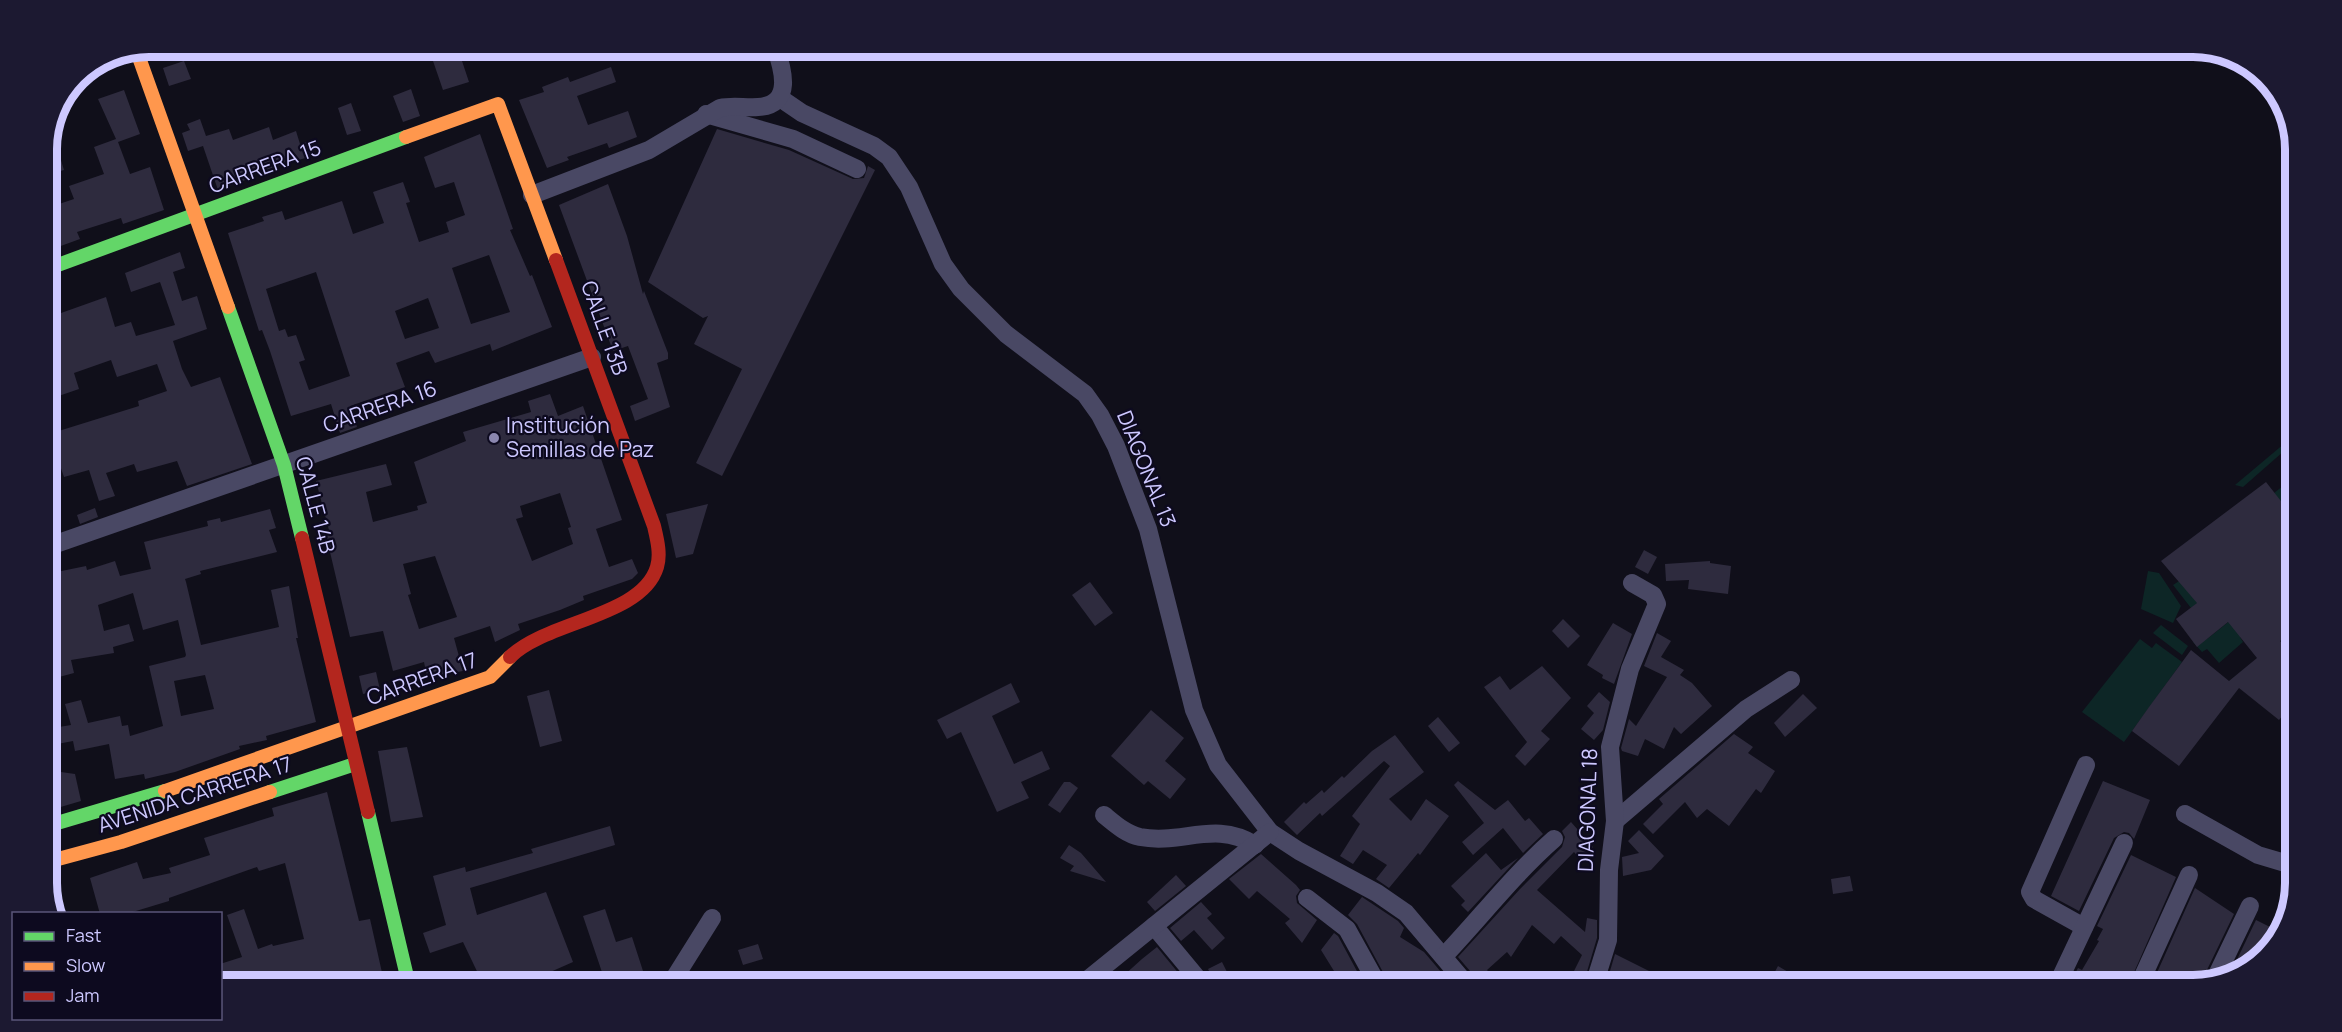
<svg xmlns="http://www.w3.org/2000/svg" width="2342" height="1032" font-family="Manrope,sans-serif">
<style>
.green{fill:#0d2626}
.building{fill:#2e2b3e;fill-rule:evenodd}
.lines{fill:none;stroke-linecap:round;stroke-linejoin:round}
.street{stroke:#494864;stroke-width:18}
.fast{stroke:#63d668;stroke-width:14}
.slow{stroke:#ff974d;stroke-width:14}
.jam{stroke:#b3261e;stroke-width:14}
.poi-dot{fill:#8b87af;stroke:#0d0a1f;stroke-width:2}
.labels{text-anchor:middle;stroke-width:4.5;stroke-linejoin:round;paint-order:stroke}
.street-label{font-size:21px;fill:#cdc8ff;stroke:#0d0a1f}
.poi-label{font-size:21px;fill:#cdc8ff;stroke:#0d0a1f;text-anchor:start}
.rim{fill:none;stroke:#cdc8ff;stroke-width:8}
</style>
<rect width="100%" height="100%" fill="#100f1a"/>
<g class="green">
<path d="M2285,443L2292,444L2243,487L2235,485Z"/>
<path d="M2283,486L2292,497V530L2191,608L2173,585L2287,510L2274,493Z"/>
<path d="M2148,571L2159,573L2181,606L2173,623L2141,609Z"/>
<path d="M2291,572V598L2240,637L2243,642L2219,663L2207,649L2202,652L2193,642L2203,635L2207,639Z"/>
<path d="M2161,625L2188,646L2182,655L2153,633Z"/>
<path d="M2140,639L2152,648L2156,643L2182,662L2124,742L2082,712Z"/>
</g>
<g class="building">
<path d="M459,52L469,82L443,90L433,61Z"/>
<path d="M184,61L191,79L169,86L163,68Z"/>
<path d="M611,67L616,82L577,96L588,125L628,111L637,137L609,148L607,143L567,157L569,160L547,168L519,100L544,92L542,87L568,77L570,82Z"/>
<path d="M411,89L420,116L403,122L393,96Z"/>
<path d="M124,90L140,134L118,142L130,174L150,167L164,210L123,224L121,218L77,232L80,239L47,251V208L74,199L69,186L104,174L94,147L116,139L98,99Z"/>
<path d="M351,103L361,131L347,135L338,108Z"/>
<path d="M200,119L206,136L229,129L233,140L269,127L273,140L296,131L300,144L310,141L315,155L247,176L248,179L218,190L203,146L188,151L182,133L190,130L187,124Z"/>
<path d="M717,129L789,150L853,179L864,178L868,166L875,170L722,476L696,463L742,369L694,344L708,316L703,318L648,282Z"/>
<path d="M480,134L513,229L510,230L530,276L532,275L552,327L492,351L490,344L435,363L429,351L396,363L405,387L350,406L357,427L340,433L331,404L291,416L270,351L262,330L259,331L228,233L264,221L262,217L282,211L285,220L342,201L353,234L384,223L373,192L403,182L410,202L406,203L419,242L449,232L446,222L465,215L454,182L435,188L424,157ZM489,255L510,312L471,324L452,268ZM316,272L350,376L309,390L299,362L305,360L296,335L288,337L285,329L279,331L266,289ZM428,298L439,328L405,339L395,311Z"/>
<path d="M60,157L64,170L47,175V161Z"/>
<path d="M608,184L627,236L643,294L644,291L668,353V359L657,363L670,407L635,421L630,406L648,399L628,346L613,351L559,205Z"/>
<path d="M180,252L185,268L173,272L182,301L197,296L207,329L173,341L182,369L191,387L220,377L252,464L187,486L177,461L137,472L134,464L106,473L115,496L99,501L89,470L64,477L49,434L139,406L138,401L167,391L157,364L117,377L111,360L74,373L79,389L47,400V318L106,297L115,327L131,322L136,336L175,325L160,282L131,292L125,273Z"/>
<path d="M550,394L558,416L583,406L622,520L596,529L609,567L632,559L638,573L632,579L583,596L584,600L560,610L518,624L520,630L495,642L490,626L454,638L463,671L427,677L424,662L393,671L383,631L350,637L326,535L330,534L316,481L386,464L392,485L366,492L373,522L418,510L417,506L427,503L414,462L466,441L463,432L531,412L528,401ZM560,493L571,527L568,528L573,544L532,561L516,519L523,517L520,506ZM435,556L457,617L419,629L408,595L411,594L403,564Z"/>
<path d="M2266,482L2292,515L2291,633L2280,641L2290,652V707L2279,720L2239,688L2179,766L2132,731L2149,707L2191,650L2229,681L2257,658L2228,622L2197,647L2176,619L2197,603L2161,561Z"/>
<path d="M708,504L693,554L676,558L666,514Z"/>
<path d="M95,508L98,517L80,524L77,515Z"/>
<path d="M270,509L276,528L269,530L277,552L200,571L201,574L185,579L186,582L201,645L279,627L271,590L289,586L298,638H296L316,722L266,736L267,740L239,746L240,749L175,772L145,779L144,774L115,779L109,744L75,751L73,741L47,746V729L71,725L65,704L81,700L88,723L120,716L122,726L128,725L130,736L163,726L149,666L185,657L186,655L178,620L143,630L133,593L98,605L104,631L129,624L134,641L113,647L114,653L71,660L74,673L59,677L47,620V574L86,566L87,570L115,561L120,576L151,569L144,542L208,526L207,521L220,518L221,522ZM205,675L214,709L181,716L174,681Z"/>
<path d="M1644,550L1657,557L1648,574L1635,567Z"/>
<path d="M1710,561V563L1731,566L1728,594L1688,589L1689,580L1666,581L1665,564Z"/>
<path d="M1090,582L1113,613L1095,626L1072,595Z"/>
<path d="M1563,619L1580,636L1568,648L1552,631Z"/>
<path d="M1613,623L1632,634L1614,684L1602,678L1603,675L1587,665Z"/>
<path d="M1657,633L1671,641L1661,657L1684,670L1680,675L1692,683L1712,706L1681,734L1674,727L1664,749L1645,739L1638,756L1622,751L1621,748L1629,719L1636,726L1667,677L1644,666Z"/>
<path d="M1542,666L1571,698L1541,731L1550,739L1525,766L1515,756L1527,742L1484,687L1500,676L1510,690Z"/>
<path d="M376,672L380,690L363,694L359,676Z"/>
<path d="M1011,683L1020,702L992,716L1014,764L1042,751L1050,769L1021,782L1029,798L997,812L961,732L947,739L937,720Z"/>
<path d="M549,690L562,741L540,747L527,696Z"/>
<path d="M1599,692L1610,702L1603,730L1594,740L1581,729L1594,713L1587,706Z"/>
<path d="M1803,694L1817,708L1785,737L1774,723Z"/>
<path d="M1151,710L1184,738L1165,761L1186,779L1170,799L1148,781L1144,785L1111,756Z"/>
<path d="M1438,717L1460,743L1449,752L1428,726Z"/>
<path d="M1734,734L1753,747L1748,753L1775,771L1761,793L1756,789L1729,826L1707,809L1697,818L1685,802L1653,834L1643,824L1663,804L1659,799Z"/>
<path d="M1395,735L1424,772L1389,799L1411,821L1426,799L1449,816L1420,855L1418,853L1389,888L1376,879L1387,865L1363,850L1353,864L1340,856L1360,824L1352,816L1390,766L1384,761L1322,816L1320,813L1297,835L1284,822L1304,802L1306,804L1322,790L1324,793L1342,776L1344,778L1372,751Z"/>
<path d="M407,747L423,817L391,822L378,751Z"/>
<path d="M47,770L75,774L81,801L47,811Z"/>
<path d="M1458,781L1495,810L1508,800L1525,821L1529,818L1543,834L1523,853L1503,828L1473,855L1462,842L1484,823L1454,785Z"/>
<path d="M2103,781L2150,800L2134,839L2129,833L2124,832L2114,838L2079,911L2051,896Z"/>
<path d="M1064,782H1070L1078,788L1060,813L1048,805Z"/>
<path d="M327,792L359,921L370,919L385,986H220V964L242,957L227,915L244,909L258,949L272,944L273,946L304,939L285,863L259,871L257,867L169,898V901L126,914H100L90,878L137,862L143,879L171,873L169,868L210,855L204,838L274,816L272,808Z"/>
<path d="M1571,822L1593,847L1581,860L1574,852L1537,890L1585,932L1587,918L1597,920V938L1583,985L1570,979L1582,955L1561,936L1554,944L1532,925L1511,957L1507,952L1487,970L1501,986H1478L1476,978L1458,957L1520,889L1562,847L1565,837L1562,831Z"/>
<path d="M610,826L615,845L470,888L477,915L546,892L573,962L539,977L542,986H484L463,942L430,953L423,933L446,925L433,876L465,867L466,872L533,853L531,849Z"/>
<path d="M1639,830L1664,856L1651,870L1623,876L1622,857L1639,853L1628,841Z"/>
<path d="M1069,845L1081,853L1106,882L1070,871L1074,866L1060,858Z"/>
<path d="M1486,853L1501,870L1518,858L1468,912L1461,905L1465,901L1451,886Z"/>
<path d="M1261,854L1296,885L1300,890L1296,896L1297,903L1317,920L1302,943L1285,923L1290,919L1257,891L1249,899L1229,879Z"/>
<path d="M2131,855L2176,877L2128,986H2081L2071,981L2078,968L2082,970L2099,941L2097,940L2103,929L2097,926Z"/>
<path d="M1176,875L1186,886L1155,911L1147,902Z"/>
<path d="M1850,876L1853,891L1833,894L1831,879Z"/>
<path d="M2195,888L2234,914L2205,974V982L2194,986H2151Z"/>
<path d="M1362,897L1398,921L1404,928L1400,937L1424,952L1453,986H1409L1388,972L1384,974L1357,924L1348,915Z"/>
<path d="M1201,902L1212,914L1207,918L1225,938L1212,950L1194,930L1181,941L1170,928Z"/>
<path d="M605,909L616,942L632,937L643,971L606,984L583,916Z"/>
<path d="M2256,920L2280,932L2250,968L2230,974Z"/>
<path d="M1334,933L1338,936L1365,986H1316L1334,971L1321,950Z"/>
<path d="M758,944L763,959L743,965L738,950Z"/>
<path d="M1157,947L1189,986H1112L1142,959Z"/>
<path d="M1615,954L1655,974L1650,986H1641L1610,971Z"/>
<path d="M1222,962L1234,986H1217L1208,969Z"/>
<path d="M1778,966L1812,986H1783L1771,979Z"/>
</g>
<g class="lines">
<g class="street">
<path d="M780,98L802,113L874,146L889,157L909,187L943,264L961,289L1006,334L1085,394L1100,415L1116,446L1148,529L1194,710L1218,765L1270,832L1299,851L1377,893L1406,913L1467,985"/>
<path d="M706,114L793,139L857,169"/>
<path d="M532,195L649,150L720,108C733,105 745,108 758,107C794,105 783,69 775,46"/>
<path d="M47,547L592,357"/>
<path d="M2185,814L2258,855L2288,864"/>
<path d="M1104,815C1115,824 1126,834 1140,837C1182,845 1215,820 1255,845"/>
<path d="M1615,821L1746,709L1791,680"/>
<path d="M1307,898L1347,929L1378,985"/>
<path d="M1154,926L1203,985"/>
<path d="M2084,927L2034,899L2030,892L2086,765"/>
<path d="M1444,956C1481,917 1514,874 1554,839"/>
<path d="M2215,979L2250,906"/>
<path d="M670,985L712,918"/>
<path d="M1081,985L1270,832"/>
<path d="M1594,985L1608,940L1609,870L1615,821L1610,747L1630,669L1657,604L1653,595L1632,583"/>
<path d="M2057,985L2124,843"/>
<path d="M2139,985L2189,875"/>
</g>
<g class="fast">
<path d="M47,269L406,137"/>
<path d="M228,307L284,465L302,538"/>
<path d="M270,792L355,764"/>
<path d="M368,812L409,985"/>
<path d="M47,826L165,791"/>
</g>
<g class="slow">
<path d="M136,49L228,307"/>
<path d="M406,137L498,104L556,260"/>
<path d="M165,791L490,677L510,657"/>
<path d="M47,862L121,842L270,792"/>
</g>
<g class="jam">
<path d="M302,538L368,812"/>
<path d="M510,657C546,621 642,617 657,567C661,554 657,539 654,526L556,260"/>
</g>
</g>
<circle class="poi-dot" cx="494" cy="438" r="6"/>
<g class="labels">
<g class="street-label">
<text transform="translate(265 167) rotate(-20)" y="7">CARRERA 15</text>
<text transform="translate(604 328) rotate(70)" y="7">CALLE 13B</text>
<text transform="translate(380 407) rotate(-19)" y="7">CARRERA 16</text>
<text transform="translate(1146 469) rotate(68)" y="7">DIAGONAL 13</text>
<text transform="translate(315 505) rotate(75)" y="7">CALLE 14B</text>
<text transform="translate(422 679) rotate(-20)" y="7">CARRERA 17</text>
<text transform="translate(195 795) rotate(-18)" y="7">AVENIDA CARRERA 17</text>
<text transform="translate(1588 810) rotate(-88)" y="7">DIAGONAL 18</text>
</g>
<g class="poi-label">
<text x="506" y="433">Institución<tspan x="506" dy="24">Semillas de Paz</tspan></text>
</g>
</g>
<path d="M0 0H2342V1032H0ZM149 57H2193A92 92 0 0 1 2285 149V883A92 92 0 0 1 2193 975H149A92 92 0 0 1 57 883V149A92 92 0 0 1 149 57Z" fill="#1c1931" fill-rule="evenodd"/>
<path class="rim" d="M149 57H2193A92 92 0 0 1 2285 149V883A92 92 0 0 1 2193 975H149A92 92 0 0 1 57 883V149A92 92 0 0 1 149 57Z"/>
<rect x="12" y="912" width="210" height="108" fill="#0d0a1f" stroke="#5a5679" stroke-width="1.5"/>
<rect x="24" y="932" width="30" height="9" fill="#63d668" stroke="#5a5679" stroke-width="1.5"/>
<text x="66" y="942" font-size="18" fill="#cdc8ff">Fast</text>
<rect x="24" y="962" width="30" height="9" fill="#ff974d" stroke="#5a5679" stroke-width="1.5"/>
<text x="66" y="972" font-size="18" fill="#cdc8ff">Slow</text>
<rect x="24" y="992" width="30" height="9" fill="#b3261e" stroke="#5a5679" stroke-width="1.5"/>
<text x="66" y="1002" font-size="18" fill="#cdc8ff">Jam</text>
</svg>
